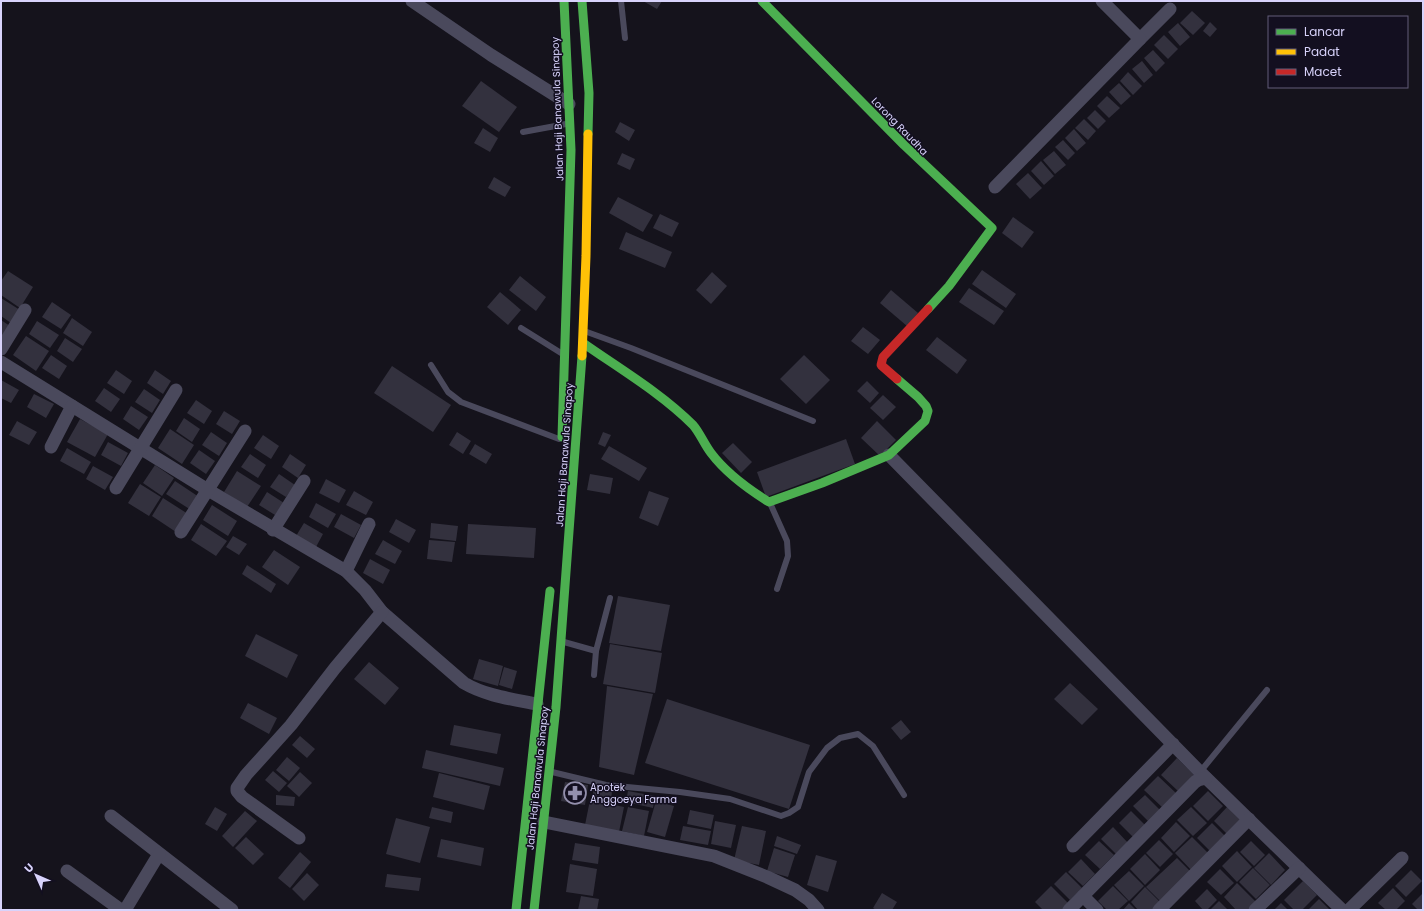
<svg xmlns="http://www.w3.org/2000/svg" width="1424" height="911" font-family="Poppins,sans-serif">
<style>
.building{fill:#33313e}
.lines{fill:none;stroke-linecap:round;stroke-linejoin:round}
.lane{stroke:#4a495c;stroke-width:6}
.street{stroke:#4a495c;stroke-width:13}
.fast{stroke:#4caf50;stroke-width:9}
.slow{stroke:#ffc107;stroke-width:9}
.jam{stroke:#c62828;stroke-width:9}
.labels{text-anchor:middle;stroke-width:3;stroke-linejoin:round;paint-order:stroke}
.street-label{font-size:10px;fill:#d8d3fb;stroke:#130f20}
.poi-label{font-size:10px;fill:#d8d3fb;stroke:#130f20;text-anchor:start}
</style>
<rect width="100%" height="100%" fill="#15131c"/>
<g class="building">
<path d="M643,1H662L657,9Z"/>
<path d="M1192,11L1205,23L1193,35L1180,23Z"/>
<path d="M1210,22L1217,29L1210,37L1203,31Z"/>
<path d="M1178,23L1190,37L1180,46L1168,32Z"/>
<path d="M1164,35L1178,49L1168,59L1154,45Z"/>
<path d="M1153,50L1165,63L1156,72L1144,58Z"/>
<path d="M1142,61L1153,75L1144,83L1132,69Z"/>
<path d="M1128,72L1142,86L1133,95L1120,81Z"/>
<path d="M481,81L517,107L499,132L462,106Z"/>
<path d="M1119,83L1131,96L1121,105L1109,92Z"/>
<path d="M1107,96L1120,108L1109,118L1097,106Z"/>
<path d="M1095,110L1106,121L1098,129L1087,118Z"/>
<path d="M1084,119L1096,131L1088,140L1075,128Z"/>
<path d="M620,122L635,130L629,141L615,132Z"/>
<path d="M483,128L498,138L490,152L474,143Z"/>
<path d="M1074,129L1086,143L1077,151L1065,138Z"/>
<path d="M1063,140L1075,153L1068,160L1055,147Z"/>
<path d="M1054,151L1066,165L1055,174L1043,160Z"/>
<path d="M622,153L635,159L630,170L617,164Z"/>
<path d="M1041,161L1054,176L1044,185L1031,171Z"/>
<path d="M1028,173L1042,188L1030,199L1016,184Z"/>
<path d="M494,177L511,187L505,197L488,188Z"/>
<path d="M618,197L653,215L643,232L609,213Z"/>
<path d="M660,214L679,223L672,237L653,228Z"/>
<path d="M1013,217L1034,232L1022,248L1002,233Z"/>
<path d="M626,232L672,252L665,268L619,249Z"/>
<path d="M982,270L1016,294L1006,308L972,284Z"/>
<path d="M8,271L33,287L20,308L1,295V281Z"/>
<path d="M712,272L727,286L711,304L696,290Z"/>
<path d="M520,276L546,297L536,311L509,290Z"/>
<path d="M969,288L1004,311L994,325L959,302Z"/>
<path d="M891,290L918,313L907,326L880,303Z"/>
<path d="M500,292L521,310L508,325L487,307Z"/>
<path d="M1,298L20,310L11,323L1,316Z"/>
<path d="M52,302L71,315L61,329L42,317Z"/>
<path d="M72,318L92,332L83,346L63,333Z"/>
<path d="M1,320L10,326L1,340Z"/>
<path d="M37,321L59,335L50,348L29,334Z"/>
<path d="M863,327L880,340L868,354L851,341Z"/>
<path d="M26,336L49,351L36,371L13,355Z"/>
<path d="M937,337L967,360L957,374L926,350Z"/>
<path d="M65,338L82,349L73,362L57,351Z"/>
<path d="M51,355L67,366L59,379L42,368Z"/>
<path d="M804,355L830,380L806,404L780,379Z"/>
<path d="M392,366L451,405L433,432L374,393Z"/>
<path d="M116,370L132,381L124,394L107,383Z"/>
<path d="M155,370L171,381L163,394L147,383Z"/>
<path d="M1,380L19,390L11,403L1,398Z"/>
<path d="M867,381L879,393L870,403L857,391Z"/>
<path d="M104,388L120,399L111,412L95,401Z"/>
<path d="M144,389L160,400L152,413L135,402Z"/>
<path d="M34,394L54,404L46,418L27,407Z"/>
<path d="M883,395L896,407L883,420L870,408Z"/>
<path d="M196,400L212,411L204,424L187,413Z"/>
<path d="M131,406L148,417L139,430L123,419Z"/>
<path d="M224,411L240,421L232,434L216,424Z"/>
<path d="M184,418L200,429L192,442L176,431Z"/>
<path d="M80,419L108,434L95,457L67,442Z"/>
<path d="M17,421L37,432L29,445L9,435Z"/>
<path d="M877,421L896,440L880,456L861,438Z"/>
<path d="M170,429L194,445L182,464L158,448Z"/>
<path d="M211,432L227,443L219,456L202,445Z"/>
<path d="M457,432L471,441L463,454L449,445Z"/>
<path d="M603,432L611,435L605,447L598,444Z"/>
<path d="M263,435L279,446L271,459L254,448Z"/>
<path d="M846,439L855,464L766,497L757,472Z"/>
<path d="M108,442L128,453L121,466L101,455Z"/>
<path d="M733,443L752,462L741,473L722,453Z"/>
<path d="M475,444L492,454L486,464L469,454Z"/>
<path d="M609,446L647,468L639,481L601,459Z"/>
<path d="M67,448L91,462L84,474L60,461Z"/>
<path d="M199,450L215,461L206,474L190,463Z"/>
<path d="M250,454L266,465L258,478L241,467Z"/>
<path d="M290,454L306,465L298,478L282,467Z"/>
<path d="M155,465L174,478L162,496L143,483Z"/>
<path d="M93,466L113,477L105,490L86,479Z"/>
<path d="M237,471L261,486L247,507L224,492Z"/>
<path d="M279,474L295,485L286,497L270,487Z"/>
<path d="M590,474L613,478L610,494L587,490Z"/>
<path d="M326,479L346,490L339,503L319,493Z"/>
<path d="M175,481L199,497L191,510L166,494Z"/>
<path d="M140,484L161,497L149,516L128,503Z"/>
<path d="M354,491L373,502L366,515L346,505Z"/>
<path d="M649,491L669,498L658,526L639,518Z"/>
<path d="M267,492L284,503L275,515L259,505Z"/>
<path d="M163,498L188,514L176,532L152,516Z"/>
<path d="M316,503L336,514L328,528L309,517Z"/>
<path d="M212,505L237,521L228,536L203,520Z"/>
<path d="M341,514L361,525L354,538L334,527Z"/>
<path d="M396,519L416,530L409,543L389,532Z"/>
<path d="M304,523L323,534L316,547L296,536Z"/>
<path d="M431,523L458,526L456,541L430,538Z"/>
<path d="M201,524L227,541L216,556L191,540Z"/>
<path d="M468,524L536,528L534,558L466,554Z"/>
<path d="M233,536L247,544L239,555L226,547Z"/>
<path d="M383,540L402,551L395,564L375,554Z"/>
<path d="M429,540L455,542L452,562L427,559Z"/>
<path d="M274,550L300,567L288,585L262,567Z"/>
<path d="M370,559L390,570L383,584L363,573Z"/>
<path d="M247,565L276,584L271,593L242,574Z"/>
<path d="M618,596L670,605L661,651L609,643Z"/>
<path d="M256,634L298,655L287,678L245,656Z"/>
<path d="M610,644L662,653L655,693L603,684Z"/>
<path d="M479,659L503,666L498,686L473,679Z"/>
<path d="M369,662L399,688L385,705L354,679Z"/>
<path d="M504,667L517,671L512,689L499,685Z"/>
<path d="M1070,683L1098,709L1082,725L1054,699Z"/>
<path d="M607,686L653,694L634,775L599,767Z"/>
<path d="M667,699L810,745L789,809L645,763Z"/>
<path d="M248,703L277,718L269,734L240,718Z"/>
<path d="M901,720L911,732L901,740L891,728Z"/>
<path d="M454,725L501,734L497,754L450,745Z"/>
<path d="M300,736L315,749L307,758L292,745Z"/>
<path d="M426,750L504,768L500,786L422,768Z"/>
<path d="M287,757L300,768L289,781L276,770Z"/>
<path d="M1177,758L1194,775L1178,791L1161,775Z"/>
<path d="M273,771L287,783L279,792L265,780Z"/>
<path d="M300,772L312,783L299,797L287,786Z"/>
<path d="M439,773L490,786L484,810L433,797Z"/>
<path d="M1158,776L1177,794L1163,808L1144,790Z"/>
<path d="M565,782L588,785L585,805L561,801Z"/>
<path d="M594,789L612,792L611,801L592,798Z"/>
<path d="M628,791L655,796L653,808L626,802Z"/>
<path d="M1208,791L1223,806L1208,821L1193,806Z"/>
<path d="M276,795L295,797L294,806L276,805Z"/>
<path d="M1145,795L1161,811L1149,822L1133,806Z"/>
<path d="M590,800L624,807L619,832L585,825Z"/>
<path d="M656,801L674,806L665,837L647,832Z"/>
<path d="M1228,806L1243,821L1229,836L1214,821Z"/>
<path d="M215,807L227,814L217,831L205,824Z"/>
<path d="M432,807L453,812L451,823L429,818Z"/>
<path d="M628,807L649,811L644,836L622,831Z"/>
<path d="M1191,807L1207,823L1193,836L1177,820Z"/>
<path d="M690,810L714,815L711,829L687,824Z"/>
<path d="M245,811L257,821L233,847L222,836Z"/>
<path d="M1131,811L1145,825L1133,837L1119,823Z"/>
<path d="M396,818L430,827L420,863L386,854Z"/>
<path d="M715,821L736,825L731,848L711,844Z"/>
<path d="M1176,822L1190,836L1174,852L1161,838Z"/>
<path d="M1212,823L1227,838L1212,853L1197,838Z"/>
<path d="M683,826L711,831L708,845L680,840Z"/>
<path d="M742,826L766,831L759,865L734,860Z"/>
<path d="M1113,827L1130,845L1118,856L1101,839Z"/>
<path d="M777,836L801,845L797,854L774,846Z"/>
<path d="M246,837L264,854L253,865L235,848Z"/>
<path d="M1192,837L1210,855L1193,872L1175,853Z"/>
<path d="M441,839L484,848L481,866L437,857Z"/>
<path d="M1159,840L1173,854L1160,867L1146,853Z"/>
<path d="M1099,841L1114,855L1100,869L1085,855Z"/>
<path d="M1251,841L1265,855L1254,866L1240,852Z"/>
<path d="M575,843L600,847L598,864L572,860Z"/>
<path d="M774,848L795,855L788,877L767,871Z"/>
<path d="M1237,851L1252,867L1237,882L1222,866Z"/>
<path d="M300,852L311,862L290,888L278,878Z"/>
<path d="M1269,853L1285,870L1271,885L1254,868Z"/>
<path d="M1145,854L1160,870L1145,885L1130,869Z"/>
<path d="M816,855L837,861L828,892L807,885Z"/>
<path d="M1177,858L1192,873L1161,902L1146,887Z"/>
<path d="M1081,859L1095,874L1083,886L1068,872Z"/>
<path d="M570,864L597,869L593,896L566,892Z"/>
<path d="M1253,868L1270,885L1256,899L1239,882Z"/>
<path d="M1220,869L1234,883L1221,895L1207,882Z"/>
<path d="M1411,870L1422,881L1406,897L1395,886Z"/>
<path d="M1129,871L1144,886L1129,901L1114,885Z"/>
<path d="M1066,872L1082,888L1070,900L1054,884Z"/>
<path d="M307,873L319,885L304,901L292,889Z"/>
<path d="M387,874L421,878L419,891L385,887Z"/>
<path d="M1303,881L1317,895L1302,910H1294L1284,900Z"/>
<path d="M1237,883L1256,902L1249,910H1236L1224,897Z"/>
<path d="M1051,886L1069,904L1063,910H1043L1035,902Z"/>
<path d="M1113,886L1128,901L1118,910H1107L1098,901Z"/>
<path d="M1145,887L1160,902L1153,910H1138L1131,902Z"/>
<path d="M1393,888L1405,901L1396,910H1386L1378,903Z"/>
<path d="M1207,889L1217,900L1207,910H1203L1195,901Z"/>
<path d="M882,893L897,902L892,910H876L873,908Z"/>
<path d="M1423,893V910H1418L1412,904Z"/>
<path d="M581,896L599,899L597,910H578Z"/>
<path d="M1319,899L1330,910H1308Z"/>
<path d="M1219,901L1228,910H1210Z"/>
<path d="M1129,903L1136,910H1123Z"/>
<path d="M1281,903L1288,910H1274Z"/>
</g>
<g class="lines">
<g class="lane">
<path d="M621,1L625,38"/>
<path d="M523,132L566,124"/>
<path d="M521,328L561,353"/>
<path d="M587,332L631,348L813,421"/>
<path d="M431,365L448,392L461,402L559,439"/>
<path d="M770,503L787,541L788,556L777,589"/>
<path d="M564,642L596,651"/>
<path d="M594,675L596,651L610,598"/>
<path d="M552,772L606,785L680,792L730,799L781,816L789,813L798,807L809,772L827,748L840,738L858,734L873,746L904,795"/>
<path d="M1200,772L1267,690"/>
</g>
<g class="street">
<path d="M412,1L491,55L569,104"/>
<path d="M1140,39L1170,9"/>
<path d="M995,187L1140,39L1102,1"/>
<path d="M1,349L25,310"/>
<path d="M1,362L208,490L346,571L365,590L382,612L464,683C486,696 512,699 537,704"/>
<path d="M51,447L72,406"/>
<path d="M889,455L1200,772L1342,910"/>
<path d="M116,488L176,390"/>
<path d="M273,530L304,481"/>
<path d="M181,532L245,431"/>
<path d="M346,571L369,524"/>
<path d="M111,816L232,910"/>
<path d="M544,822L714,856L767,877L795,890L809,900L818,910"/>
<path d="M299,838L242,797L237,791V788L246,775L291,725L335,668L382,612"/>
<path d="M1073,846L1173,744"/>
<path d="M67,871L121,910"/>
<path d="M1083,896L1097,910"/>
<path d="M125,910L159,854"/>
<path d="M1069,910L1195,782L1198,780L1206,778"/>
<path d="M1159,910L1249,819"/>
<path d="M1255,910L1299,868"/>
<path d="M1349,910L1402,858"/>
</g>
<g class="fast">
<path d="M582,1L589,93L588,134"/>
<path d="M762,1L904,145L992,228L949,286L928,309"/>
<path d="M583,343C620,369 661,393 693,425C700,433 704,444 711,453C726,473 748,489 769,502L822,483L889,455L925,421L928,411L926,406L918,397L897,379"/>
<path d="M562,437L571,150L564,1"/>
<path d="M516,910L550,591"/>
<path d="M534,910L556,707L582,356"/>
</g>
<path class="slow" d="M582,356L586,256L588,134"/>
<path class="jam" d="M897,379L881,365L883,357L928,309"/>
</g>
<defs>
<g id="pharmacy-ring" transform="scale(1.15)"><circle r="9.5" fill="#130f20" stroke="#9490ad" stroke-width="1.5"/><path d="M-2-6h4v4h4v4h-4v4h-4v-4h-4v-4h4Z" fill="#9490ad"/></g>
</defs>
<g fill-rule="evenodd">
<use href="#pharmacy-ring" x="575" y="793"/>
</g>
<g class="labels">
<g class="street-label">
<text transform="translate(557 109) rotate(-92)" y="4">Jalan Haji Banawula Sinapoy</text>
<text transform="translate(900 126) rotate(46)" y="4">Lorong Raudha</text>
<text transform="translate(564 455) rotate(-86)" y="4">Jalan Haji Banawula Sinapoy</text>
<text transform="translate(537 778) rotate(-84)" y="4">Jalan Haji Banawula Sinapoy</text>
</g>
<g class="poi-label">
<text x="590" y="791">Apotek<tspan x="590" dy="12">Anggoeya Farma</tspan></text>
</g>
</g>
<rect width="1424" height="911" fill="none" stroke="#d8d3fb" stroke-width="4"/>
<rect x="1268" y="16" width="140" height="72" fill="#130f20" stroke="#625d78"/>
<rect x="1276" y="29" width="20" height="6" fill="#4caf50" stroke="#625d78"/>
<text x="1304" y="36" font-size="12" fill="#d8d3fb">Lancar</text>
<rect x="1276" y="49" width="20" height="6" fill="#ffc107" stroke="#625d78"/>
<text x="1304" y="56" font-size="12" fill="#d8d3fb">Padat</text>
<rect x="1276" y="69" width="20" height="6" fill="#c62828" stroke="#625d78"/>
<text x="1304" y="76" font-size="12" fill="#d8d3fb">Macet</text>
<g transform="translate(36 875) rotate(315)" stroke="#130f20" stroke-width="3" paint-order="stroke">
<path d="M0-3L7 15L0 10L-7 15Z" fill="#d8d3fb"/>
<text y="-6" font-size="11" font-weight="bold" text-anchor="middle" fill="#d8d3fb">U</text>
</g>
</svg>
